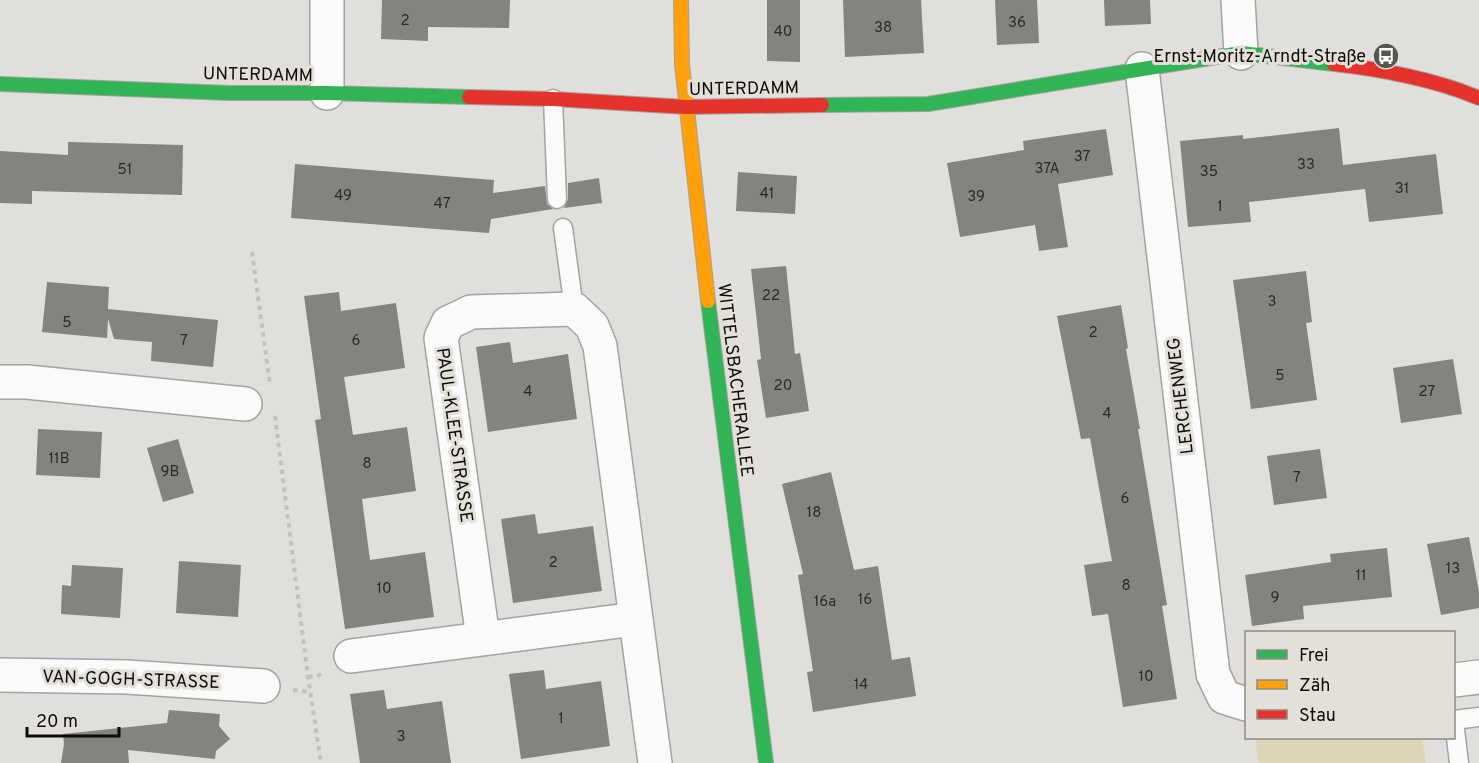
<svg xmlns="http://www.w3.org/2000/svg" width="1479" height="763" font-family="Overpass,sans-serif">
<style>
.green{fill:#ded5b6}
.building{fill:#848380}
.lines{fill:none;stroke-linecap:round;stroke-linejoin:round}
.lane-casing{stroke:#a4a3a0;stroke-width:21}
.street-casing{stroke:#a4a3a0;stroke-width:36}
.fast-casing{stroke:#a4a3a0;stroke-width:16}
.slow-casing{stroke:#a4a3a0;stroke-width:16}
.jam-casing{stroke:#a4a3a0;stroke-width:16}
.path{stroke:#c1c1c1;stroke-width:4;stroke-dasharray:4.5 4.5;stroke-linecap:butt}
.lane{stroke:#fafafa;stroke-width:18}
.street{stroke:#fafafa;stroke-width:33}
.fast{stroke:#30b455;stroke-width:14}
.slow{stroke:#ff9f0a;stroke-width:14}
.jam{stroke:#e5322d;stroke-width:14}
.labels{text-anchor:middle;stroke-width:6;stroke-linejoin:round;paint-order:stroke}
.number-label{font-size:15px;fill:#2b2a28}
.poi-label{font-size:18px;fill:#0d0c0a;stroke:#e3e0d9;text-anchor:end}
.street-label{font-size:18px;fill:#0d0c0a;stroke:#e3e0d9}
</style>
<rect width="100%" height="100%" fill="#e1dfdb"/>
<path class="green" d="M1255,738H1422L1426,763H1259Z"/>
<g class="building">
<path d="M382,0H510L509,28L428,27V41L381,39Z"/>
<path d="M767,0H800V62L767,61Z"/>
<path d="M843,0H921L924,53L845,57Z"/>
<path d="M995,0H1037L1039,43L997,45Z"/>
<path d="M1104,0H1150L1151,24L1105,26Z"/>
<path d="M1339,128L1343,165L1436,154L1443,214L1369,222L1365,189L1249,202L1251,222L1188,227L1180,141L1243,135V139Z"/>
<path d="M1106,129L1113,175L1058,184L1068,247L1039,251L1035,225L960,237L947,163L1024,150L1023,141Z"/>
<path d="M68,142L183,145L182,195L32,191V204L0,203V151L68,155Z"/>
<path d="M295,164L494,180L493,193L545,186L547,204L553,209L491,219L489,233L291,218Z"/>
<path d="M738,172L797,176L795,214L736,211Z"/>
<path d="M599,178L602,203L564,208L568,199V183Z"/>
<path d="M786,266L795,354L800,353L809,411L766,418L757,360L761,359L751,269Z"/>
<path d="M1306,271L1312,322L1306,323L1317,400L1251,409L1233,280Z"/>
<path d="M47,282L109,287L108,309L218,320L213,367L151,361L152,342L114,339L108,319L107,338L42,332Z"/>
<path d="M339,292L341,311L396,303L405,368L344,377L353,435L407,427L416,491L362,499L370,560L425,552L434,617L345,629L315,420L321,419L304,296Z"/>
<path d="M1121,305L1128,348L1126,349L1140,429H1138L1167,605L1162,606L1177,699L1123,707L1108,614L1092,616L1084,565L1112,561L1090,438L1081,439L1057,316Z"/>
<path d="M510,342L513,363L568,354L577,419L488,432L476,347Z"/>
<path d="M1453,359L1462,414L1401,423L1393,368Z"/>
<path d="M38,429L102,432L100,478L36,475Z"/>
<path d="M178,439L194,493L163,502L147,448Z"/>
<path d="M1320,449L1327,498L1274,505L1267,456Z"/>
<path d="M831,472L854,570L878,566L892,660L910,657L916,696L813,712L807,672L813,671L798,575L803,574L782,484Z"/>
<path d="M535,514L538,534L593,526L602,591L513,603L501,519Z"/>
<path d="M1469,537L1479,592V608L1441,615L1427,544Z"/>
<path d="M1387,548L1392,597L1303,606L1304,619L1252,626L1245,575L1331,562L1330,554Z"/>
<path d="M179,561L241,565L238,617L176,613Z"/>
<path d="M72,565L123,568L120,618L61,614L62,585L71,586Z"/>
<path d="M544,670L546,689L601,681L610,746L521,759L509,674Z"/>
<path d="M384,690L387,709L442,701L451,763H360L350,694Z"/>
<path d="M169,710L220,714L219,726L230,739L216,751L215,759L128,750L129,763H61L64,744L63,734L167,723Z"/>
</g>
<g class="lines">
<g class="lane-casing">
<g id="lane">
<path d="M553,99L557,199"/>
<path d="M563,228L574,309"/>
<path d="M1454,720L1479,717"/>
<path d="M1454,721L1459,763"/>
</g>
</g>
<g class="street-casing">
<g id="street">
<path d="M1238,0L1241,53"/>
<path d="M1142,69L1213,674L1224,697L1246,704"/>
<path d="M327,93V0"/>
<path d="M0,382H27L245,404"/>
<path d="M483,638L441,338L448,323L471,312L574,309L592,326L600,346L655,763"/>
<path d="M351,656L635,619"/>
<path d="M0,675L127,677L263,686"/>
<path d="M1454,680L1479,677"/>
</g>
</g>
<g class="fast-casing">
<g id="fast">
<path d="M0,84L229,93H327L469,97"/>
<path d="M822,105L928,104L1241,53L1334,64"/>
<path d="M708,301L766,763"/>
</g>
</g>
<g class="slow-casing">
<path id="slow" d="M681,0L682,64L708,301"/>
</g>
<g class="jam-casing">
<g id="jam">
<path d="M1334,64C1380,69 1437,80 1479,98"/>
<path d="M469,97L553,99L686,107L822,105"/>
</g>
</g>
<g class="path">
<path d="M252,252L270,385"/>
<path d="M275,416L308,677L321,763"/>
<path d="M308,677L325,674"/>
<path d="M293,690L310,692"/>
</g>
<use href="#lane" class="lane"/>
<use href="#street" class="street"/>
<use href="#fast" class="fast"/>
<use href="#slow" class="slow"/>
<use href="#jam" class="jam"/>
</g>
<defs>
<g id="bus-disc" transform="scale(1.35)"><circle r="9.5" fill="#575653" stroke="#e3e0d9"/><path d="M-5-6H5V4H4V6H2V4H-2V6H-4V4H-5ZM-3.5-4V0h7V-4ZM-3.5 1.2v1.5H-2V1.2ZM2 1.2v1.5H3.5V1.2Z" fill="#fff"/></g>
</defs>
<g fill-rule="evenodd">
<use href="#bus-disc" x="1386" y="56"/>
</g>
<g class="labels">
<g class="number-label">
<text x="405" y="25">2</text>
<text x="1017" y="27">36</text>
<text x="883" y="32">38</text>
<text x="783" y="36">40</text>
<text x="1082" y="161">37</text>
<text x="1306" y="169">33</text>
<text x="1047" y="173">37A</text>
<text x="125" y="174">51</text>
<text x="1209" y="176">35</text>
<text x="1402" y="193">31</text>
<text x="767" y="198">41</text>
<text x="343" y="200">49</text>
<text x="976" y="201">39</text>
<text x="442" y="208">47</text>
<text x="1220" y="211">1</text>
<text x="771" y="300">22</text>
<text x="1272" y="306">3</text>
<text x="67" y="327">5</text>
<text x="1093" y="337">2</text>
<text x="184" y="345">7</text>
<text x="356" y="345">6</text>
<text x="1280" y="380">5</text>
<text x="783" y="390">20</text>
<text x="528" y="396">4</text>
<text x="1427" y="396">27</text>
<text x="1107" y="418">4</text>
<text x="59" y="463">11B</text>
<text x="367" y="468">8</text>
<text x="170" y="476">9B</text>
<text x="1297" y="482">7</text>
<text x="1125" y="503">6</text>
<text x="814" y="517">18</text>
<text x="553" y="567">2</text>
<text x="1453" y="573">13</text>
<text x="1361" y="580">11</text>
<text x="1126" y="590">8</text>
<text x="384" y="593">10</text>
<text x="1275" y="602">9</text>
<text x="865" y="604">16</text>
<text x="825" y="606">16a</text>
<text x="1146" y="681">10</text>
<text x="861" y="689">14</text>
<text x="561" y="723">1</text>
<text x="401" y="741">3</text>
</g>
<g class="poi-label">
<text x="1366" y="62">Ernst-Moritz-Arndt-Straße</text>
</g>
<g class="street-label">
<text transform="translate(258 74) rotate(1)" y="6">UNTERDAMM</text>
<text transform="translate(744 88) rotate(-1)" y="6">UNTERDAMM</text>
<text transform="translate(736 380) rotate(83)" y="6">WITTELSBACHERALLEE</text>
<text transform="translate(1180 396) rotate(-97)" y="6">LERCHENWEG</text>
<text transform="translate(455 435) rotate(82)" y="6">PAUL-KLEE-STRASSE</text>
<text transform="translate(131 679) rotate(2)" y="6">VAN-GOGH-STRASSE</text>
</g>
</g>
<rect x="1245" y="631" width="210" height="108" fill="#e3e0d9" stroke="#8d8b86" stroke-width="1.5"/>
<rect x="1257" y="650" width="30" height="9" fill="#30b455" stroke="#8d8b86" stroke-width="1.5"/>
<text x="1299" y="661" font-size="18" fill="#0d0c0a">Frei</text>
<rect x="1257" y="680" width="30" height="9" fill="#ff9f0a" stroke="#8d8b86" stroke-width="1.5"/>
<text x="1299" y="691" font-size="18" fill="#0d0c0a">Zäh</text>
<rect x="1257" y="710" width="30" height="9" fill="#e5322d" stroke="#8d8b86" stroke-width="1.5"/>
<text x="1299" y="721" font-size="18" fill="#0d0c0a">Stau</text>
<path d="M27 727v9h92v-9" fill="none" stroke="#0d0c0a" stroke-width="3"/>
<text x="36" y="727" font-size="18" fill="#0d0c0a" stroke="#e3e0d9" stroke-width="4.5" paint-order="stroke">20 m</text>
</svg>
